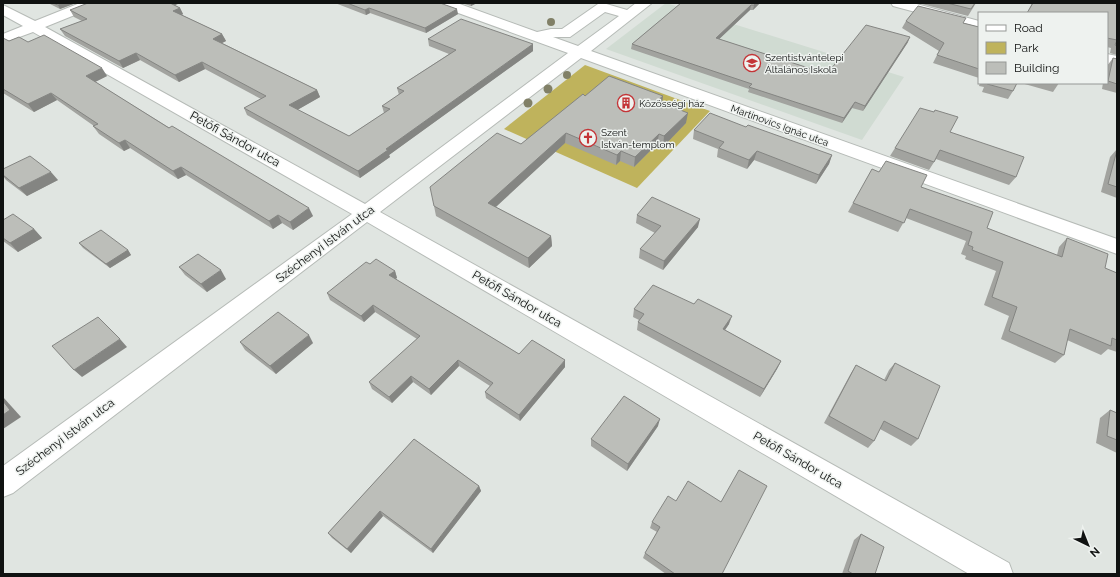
<svg xmlns="http://www.w3.org/2000/svg" width="1120" height="577" font-family="Raleway,sans-serif">
<style>
.built{fill:#d0dbd2}
.green{fill:#bfb35c}
.lines{fill:none;stroke-linecap:round;stroke-linejoin:round}
.minor-casing{stroke:#b6bbb7;stroke-width:2}
.minor{fill:#fff;fill-rule:evenodd}
.tree{fill:#818067}
.wall{fill:#a2a39f}
.shaded-wall{fill:#848582}
.building{fill:#bcbeb9;stroke:#848582}
.labels{text-anchor:middle;stroke-width:3;stroke-linejoin:round;paint-order:stroke}
.far-poi-label{font-size:10px;fill:#101211;stroke:#eef2ef;text-anchor:start}
.far-street-label{font-size:10px;fill:#101211;stroke:#eef2ef}
.street-label{font-size:12px;fill:#101211;stroke:#eef2ef}
</style>
<rect width="100%" height="100%" fill="#e0e5e1"/>
<path class="built" d="M666,3L904,77L862,140L606,49Z"/>
<path class="green" d="M585,65L710,111L637,188L504,129Z"/>
<g class="lines">
<g class="minor-casing">
<g id="minor">
<path d="M80,3H99L97,6L45,27L365,204L568,53L439,6L437,3H457L537,32L551,29H562L598,4L603,3L627,10L636,3H652L591,51L1117,239V254L581,58L380,212L1009,563L1013,574H969L367,222L13,493L3,497V466L352,214L33,32L3,43V34L23,26L3,15V5L35,21ZM605,12L619,16L578,46L553,37H570Z"/>
<path d="M891,3H913L979,21V29L893,6Z"/>
<path d="M1107,54L1117,56V66L1107,64Z"/>
</g>
</g>
<use href="#minor" class="minor"/>
</g>
<g class="tree">
<circle cx="551" cy="22" r="4"/>
<circle cx="567" cy="75" r="4"/>
<circle cx="548" cy="89" r="4.5"/>
<circle cx="528" cy="103" r="4.5"/>
</g>
<g class="wall">
<path d="M48,3H76L60,9Z"/>
<path d="M335,3H440L458,14L426,33L370,13L366,15Z"/>
<path d="M461,3H477L471,6Z"/>
<path d="M681,3H760L753,10H750L719,39L827,74L908,42L863,111L852,108L842,123L748,92L749,89L631,49L632,44Z"/>
<path d="M922,3H976L968,16L922,4Z"/>
<path d="M1032,3H1117V55L1110,53L1111,48L1107,47V13H1027Z"/>
<path d="M175,5L180,8L183,14L182,15L222,34L226,41L222,43L317,90L320,97L297,110L349,136L384,113L382,106L399,95L397,88L449,54L429,46L428,39L533,44V51L389,155L390,157L360,178L247,115L244,108L261,99L205,69L179,82L140,60L123,68L65,36L60,29L82,21L74,17L70,10Z"/>
<path d="M906,21L964,23L979,27V78L933,63L939,51L902,28Z"/>
<path d="M3,38L9,41L28,42L107,76L95,82L313,216L293,230L282,223L273,229L186,175L178,179L130,148L124,151L99,134L93,126H94L57,100L34,112L3,93Z"/>
<path d="M1113,58L1117,59V93L1102,89L1103,83H1107V66Z"/>
<path d="M980,83H1017L1013,91L1008,99L982,92L984,87L979,86Z"/>
<path d="M1021,83H1059L1053,92Z"/>
<path d="M585,96L662,103L686,123L663,147L657,144L634,167L620,161L616,165L565,143L496,207L551,236L552,246L529,268L436,216L434,206L521,144Z"/>
<path d="M746,127L832,155L829,164L816,184L754,160L747,169L717,157L718,149L693,139L694,130Z"/>
<path d="M950,132L1016,177L1009,185L936,159L929,170L890,156L895,148Z"/>
<path d="M1117,149V198L1101,192L1110,157Z"/>
<path d="M3,169L58,180L27,196L6,180L3,176Z"/>
<path d="M921,187L987,228L1057,255L1059,247L1067,238L1105,268L1117,273V352L1108,349L1101,355L1067,340L1064,355L1055,363L1001,339L1009,316L984,305L996,271L965,259L966,256L961,254L966,241L906,218L898,232L848,212L853,203Z"/>
<path d="M637,215L698,227L663,270L639,258L640,249L655,233L636,223Z"/>
<path d="M3,220L34,229L42,238L18,252L3,241Z"/>
<path d="M79,243L128,250L131,255L110,268L83,248Z"/>
<path d="M370,264L395,271L397,278L395,279L519,354L565,367L520,421L486,398L485,392L490,386L459,366L431,395L413,382L392,403L372,389L369,382L417,339L375,312L364,322L330,300L327,293Z"/>
<path d="M179,267L226,279L207,292L185,275Z"/>
<path d="M634,309L729,324L725,330L781,361L777,369L760,397L637,330L638,322L639,320L633,317Z"/>
<path d="M240,342L313,343L276,374L245,350Z"/>
<path d="M895,363L918,439L911,446L880,429L874,441L868,448L824,423L851,373L856,365L884,380L889,370Z"/>
<path d="M1110,410L1117,413V453L1096,443L1100,418Z"/>
<path d="M658,426L627,471L591,446V439Z"/>
<path d="M414,439L479,486L481,491L433,553L383,516L351,553L332,538L328,533Z"/>
<path d="M676,501L721,502L722,574H666L643,558L645,553L657,532L650,528L652,522Z"/>
<path d="M861,534L875,574H842L854,540Z"/>
</g>
<g class="shaded-wall">
<path d="M63,3H76L60,9L58,5Z"/>
<path d="M167,3H180L169,8Z"/>
<path d="M471,3H477L471,6Z"/>
<path d="M756,3H760L753,10L754,5Z"/>
<path d="M751,5L750,10L715,43L716,38Z"/>
<path d="M180,8L183,14L176,18L173,11Z"/>
<path d="M369,8L370,13L366,15L365,10Z"/>
<path d="M457,9L458,14L426,33L425,28Z"/>
<path d="M222,34L226,41L216,46L213,39Z"/>
<path d="M910,37L908,42L863,111L865,106Z"/>
<path d="M533,44V51L389,155L390,157L360,178L358,171L386,149Z"/>
<path d="M136,53L140,60L123,68L119,61Z"/>
<path d="M202,62L205,69L179,82L175,75Z"/>
<path d="M102,68L107,76L91,84L86,76Z"/>
<path d="M317,90L320,97L292,113L289,105Z"/>
<path d="M51,93L57,100L34,112L28,104Z"/>
<path d="M663,96L662,106L657,101Z"/>
<path d="M855,102L852,108L842,123L844,118Z"/>
<path d="M688,113L686,123L663,147L664,136Z"/>
<path d="M566,133L565,143L489,213L488,203Z"/>
<path d="M659,134L657,144L634,167L635,157Z"/>
<path d="M125,140L130,148L124,151L119,143Z"/>
<path d="M621,151L620,161L616,165L617,155Z"/>
<path d="M757,151L754,160L747,169L749,160Z"/>
<path d="M832,155L829,164L816,184L819,175Z"/>
<path d="M181,167L186,175L178,179L173,171Z"/>
<path d="M51,172L58,180L27,196L19,188Z"/>
<path d="M309,208L313,216L293,230L290,222Z"/>
<path d="M278,215L282,223L273,229L269,221Z"/>
<path d="M700,219L698,227L663,270L664,261Z"/>
<path d="M34,229L42,238L18,252L10,243Z"/>
<path d="M551,236L552,246L529,268L528,258Z"/>
<path d="M128,250L131,255L110,268L106,264Z"/>
<path d="M221,270L226,279L207,292L201,284Z"/>
<path d="M395,271L397,278L391,282L389,275Z"/>
<path d="M373,305L375,312L364,322L361,316Z"/>
<path d="M732,316L729,324L720,337L723,329Z"/>
<path d="M309,335L313,343L276,374L270,366Z"/>
<path d="M120,339L127,347L82,377L74,370Z"/>
<path d="M458,360L459,366L431,395L429,389Z"/>
<path d="M565,360V367L520,421L519,415Z"/>
<path d="M781,361L777,369L760,397L764,389Z"/>
<path d="M411,376L413,382L392,403L389,397Z"/>
<path d="M3,397L21,417L3,429Z"/>
<path d="M660,419L658,426L627,471L628,464Z"/>
<path d="M479,486L481,491L433,553L431,549Z"/>
<path d="M380,511L383,516L351,553L347,549Z"/>
</g>
<g class="building">
<path d="M53,3H63L58,5Z"/>
<path d="M88,3H170L180,8L173,11L222,34L213,39L317,90L289,105L349,136L390,109L382,106L404,91L397,88L456,50L428,39L461,19L533,44L386,149L388,150L358,171L244,108L266,96L202,62L175,75L136,53L119,61L60,29L87,19L70,10Z"/>
<path d="M347,3H440L457,9L425,28L369,8L365,10Z"/>
<path d="M681,3H756L754,5H751L716,38L827,74L866,25L910,37L865,106L855,102L844,118L749,87L752,84L632,44Z"/>
<path d="M947,3H975L971,9Z"/>
<path d="M1033,3H1117V46L1115,45L1117,40L1107,38V13H1027Z"/>
<path d="M918,6L966,18L963,23L979,27V69L937,55L944,43L906,21Z"/>
<path d="M44,35L102,68L86,76L169,128L172,126L309,208L290,222L278,215L269,221L181,167L173,171L125,140L119,143L93,126L98,124L51,93L28,104L3,89V38L9,41L19,37L28,42Z"/>
<path d="M1113,58L1117,59V84L1108,81Z"/>
<path d="M609,76L663,96L657,101L688,113L664,136L659,134L635,157L621,151L617,155L566,133L488,203L551,236L528,258L434,206L430,187L497,133L521,144L583,94L585,96Z"/>
<path d="M987,83H1017L1013,91L987,84Z"/>
<path d="M920,108L934,112L935,110L958,117L950,132L1024,157L1016,177L940,150L934,162L895,148Z"/>
<path d="M710,113L746,127L748,125L832,155L819,175L757,151L749,160L719,148L724,142L694,130Z"/>
<path d="M1117,150V187L1108,184Z"/>
<path d="M30,156L51,172L19,188L3,175V169Z"/>
<path d="M886,161L927,175L921,187L993,212L987,228L1062,257L1067,238L1108,254L1105,268L1117,273V340L1112,338L1111,346L1070,329L1064,355L1009,331L1017,307L992,297L1003,262L972,250L973,247L968,245L972,232L910,209L904,223L853,203L872,169L879,172Z"/>
<path d="M652,197L700,219L664,261L640,249L661,226L637,215Z"/>
<path d="M13,214L34,229L10,243L3,238V220Z"/>
<path d="M101,230L128,250L106,264L79,243Z"/>
<path d="M198,254L221,270L201,284L179,267Z"/>
<path d="M376,259L395,271L389,275L519,354L532,340L565,360L519,415L485,392L493,383L458,360L429,389L411,376L389,397L369,382L420,336L373,305L361,316L327,293L366,262L370,264Z"/>
<path d="M653,285L694,304L698,299L732,316L723,329L781,361L764,389L638,322L644,314L634,309Z"/>
<path d="M278,312L309,335L270,366L240,342Z"/>
<path d="M98,317L120,339L74,370L52,346Z"/>
<path d="M895,363L940,386L918,439L884,421L874,441L829,416L856,365L886,381Z"/>
<path d="M624,396L660,419L628,464L591,439Z"/>
<path d="M3,401L10,410L3,415Z"/>
<path d="M1110,410L1117,413V440L1107,436Z"/>
<path d="M414,439L479,486L431,549L380,511L347,549L328,533Z"/>
<path d="M739,470L767,486L722,574H675L645,553L660,527L652,522L668,496L676,501L688,481L721,502Z"/>
<path d="M861,534L884,547L875,574H853L848,571Z"/>
</g>
<defs>
<g id="school-ring" transform="scale(0.9)"><circle r="9.5" fill="#eef2ef" stroke="#c43437" stroke-width="1.5"/><path d="M0-5L7-2L0 1L-7-2ZM-4 1L0 2.5L4 1V4Q0 6-4 4Z" fill="#c43437"/></g>
<g id="building-ring" transform="scale(0.9)"><circle r="9.5" fill="#eef2ef" stroke="#c43437" stroke-width="1.5"/><path d="M-4-6H4V6H1V3H-1V6H-4ZM-2.5-4.3h1.7v1.8h-1.7ZM.8-4.3h1.7v1.8H.8ZM-2.5-1h1.7V.8h-1.7ZM.8-1h1.7V.8H.8Z" fill="#c43437"/></g>
<g id="church-ring" transform="scale(0.9)"><circle r="9.5" fill="#eef2ef" stroke="#c43437" stroke-width="1.5"/><path d="M-1.2-6h2.4v3.5h3.3v2.4h-3.3V6h-2.4V-.1h-3.3v-2.4h3.3Z" fill="#c43437"/></g>
</defs>
<g fill-rule="evenodd">
<use href="#school-ring" x="752" y="63"/>
<use href="#building-ring" x="626" y="103"/>
<use href="#church-ring" x="588" y="138"/>
</g>
<g class="labels">
<g class="far-poi-label">
<text x="765" y="61">Szentistvántelepi<tspan x="765" dy="12">Általános Iskola</tspan></text>
<text x="639" y="107">Közösségi ház</text>
<text x="601" y="136">Szent<tspan x="601" dy="12">István-templom</tspan></text>
</g>
<g class="far-street-label">
<text transform="translate(780 125) rotate(20)" y="4">Martinovics Ignác utca</text>
</g>
<g class="street-label">
<text transform="translate(235 139) rotate(29)" y="4">Petőfi Sándor utca</text>
<text transform="translate(325 244) rotate(-37)" y="4">Széchenyi István utca</text>
<text transform="translate(517 299) rotate(30)" y="4">Petőfi Sándor utca</text>
<text transform="translate(65 437) rotate(-37)" y="4">Széchenyi István utca</text>
<text transform="translate(798 460) rotate(30)" y="4">Petőfi Sándor utca</text>
</g>
</g>
<rect width="1120" height="577" fill="none" stroke="#101211" stroke-width="8"/>
<rect x="978" y="12" width="130" height="72" fill="#eef2ef" stroke="#959896"/>
<rect x="986" y="25" width="20" height="6" fill="#ffffff" stroke="#959896"/>
<text x="1014" y="32" font-size="12" fill="#101211">Road</text>
<rect x="986" y="42" width="20" height="12" fill="#bfb35c" stroke="#959896"/>
<text x="1014" y="52" font-size="12" fill="#101211">Park</text>
<rect x="986" y="62" width="20" height="12" fill="#bcbeb9" stroke="#959896"/>
<text x="1014" y="72" font-size="12" fill="#101211">Building</text>
<g transform="translate(1088 545) rotate(137)" stroke="#eef2ef" stroke-width="3" paint-order="stroke">
<path d="M0-3L7 15L0 10L-7 15Z" fill="#101211"/>
<text y="-6" font-size="11" font-weight="bold" text-anchor="middle" fill="#101211">N</text>
</g>
</svg>
